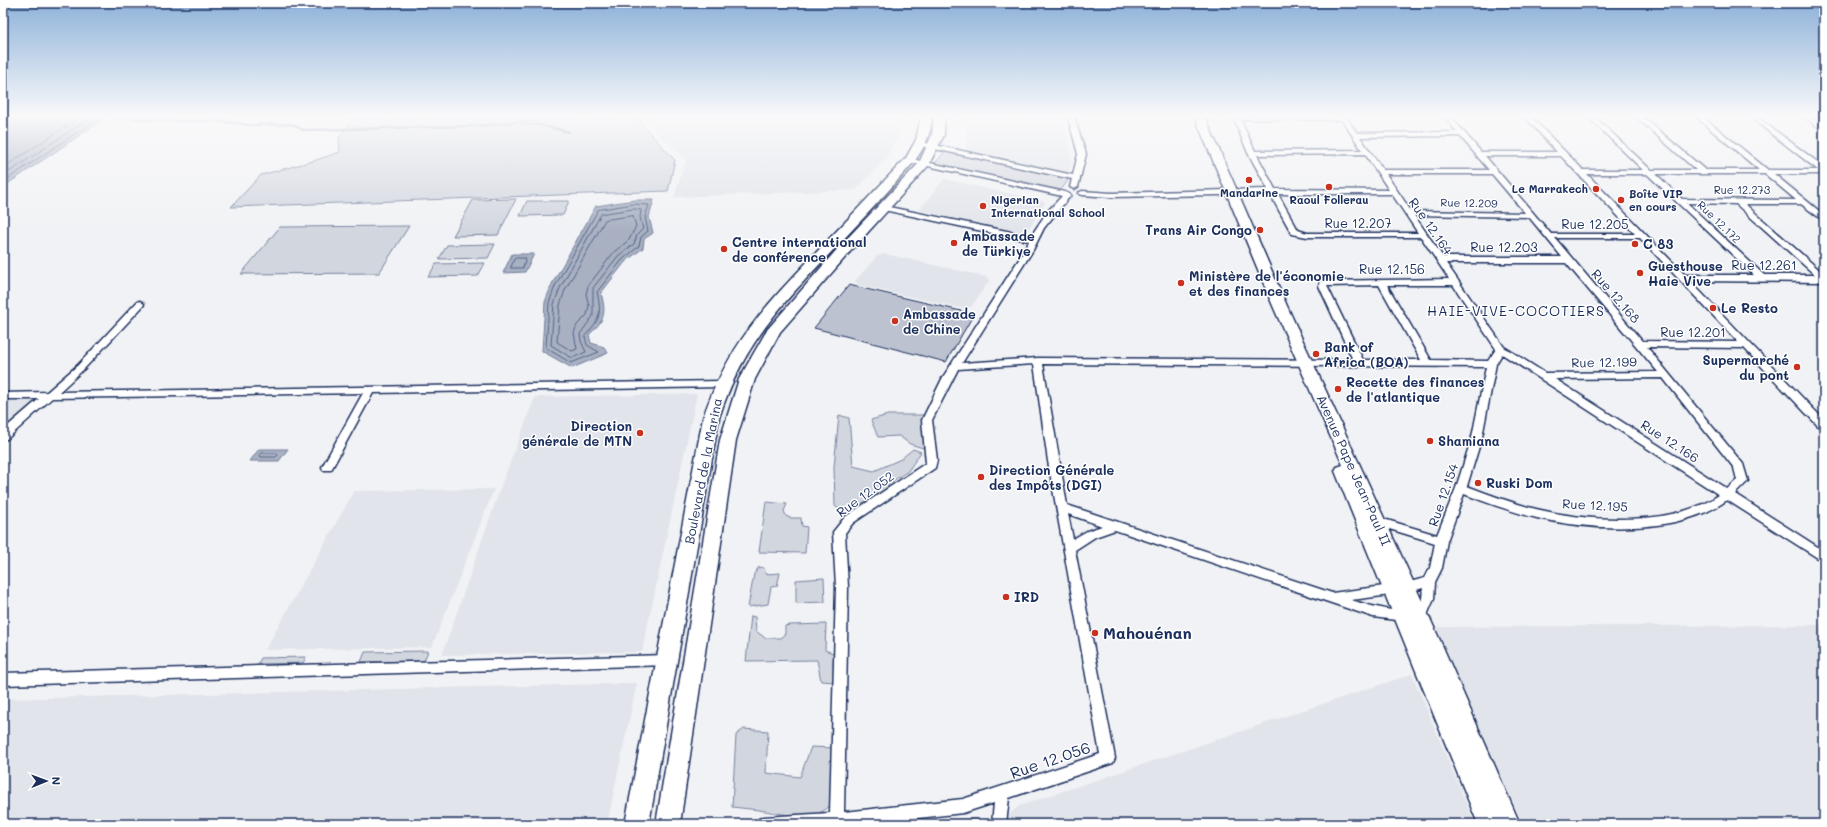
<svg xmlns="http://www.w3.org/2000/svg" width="1827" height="827" font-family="Mali,sans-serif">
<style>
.built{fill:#e1e4ea}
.green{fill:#d2d6df;stroke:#76829e}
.water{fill:#a8b0c2;stroke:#707c9a}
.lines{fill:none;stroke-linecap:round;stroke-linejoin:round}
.shore{stroke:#536386;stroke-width:1}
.stream{stroke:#707c9a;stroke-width:2.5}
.building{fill:#bcc2d0;stroke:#1b2f5e}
.minor-casing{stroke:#1b2f5e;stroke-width:3}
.primary-casing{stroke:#1b2f5e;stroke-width:3}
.minor{fill:#fff;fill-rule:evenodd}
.primary{fill:#fff;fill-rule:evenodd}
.poi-dot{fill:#c8321e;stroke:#fff;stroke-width:1.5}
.labels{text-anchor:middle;stroke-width:3;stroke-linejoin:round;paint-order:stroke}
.far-poi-label{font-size:11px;font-weight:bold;fill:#1b2f5e;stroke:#fff}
.far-street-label{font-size:11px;fill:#1b2f5e;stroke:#fff}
.street-label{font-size:13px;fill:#1b2f5e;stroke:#fff}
.poi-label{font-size:13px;font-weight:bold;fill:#1b2f5e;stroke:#fff;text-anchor:start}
.neighbourhood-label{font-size:14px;letter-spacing:1px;fill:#1b2f5e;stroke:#fff}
.near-poi-label{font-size:16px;font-weight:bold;fill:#1b2f5e;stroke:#fff;text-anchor:start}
.near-street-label{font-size:16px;fill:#1b2f5e;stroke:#fff}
</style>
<rect width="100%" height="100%" fill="#f1f2f5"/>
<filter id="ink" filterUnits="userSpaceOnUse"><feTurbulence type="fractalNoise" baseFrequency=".025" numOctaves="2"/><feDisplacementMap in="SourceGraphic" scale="8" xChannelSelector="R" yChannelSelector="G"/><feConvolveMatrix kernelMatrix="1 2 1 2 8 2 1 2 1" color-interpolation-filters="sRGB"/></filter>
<g filter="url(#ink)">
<g class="built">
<path d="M643,117H903L900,134L886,158L856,190L674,197L686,159L646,124Z"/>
<path d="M966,117H1063L1073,164L1066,175L969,151L966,149Z"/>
<path d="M944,179L1046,202L1024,235L919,210Z"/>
<path d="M885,254L987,277L989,281L971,307L965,309L858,285L855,281L877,256Z"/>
<path d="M697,394L642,652L442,655L500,489L535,397Z"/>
<path d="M3,399H39L3,429Z"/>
<path d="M494,489L432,647L265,650L354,491Z"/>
<path d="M1824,625V824H1523L1432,627Z"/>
<path d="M1412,674L1475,824H1006L1010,814L1019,806Z"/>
<path d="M637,683L607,824H3V699Z"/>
</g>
<g class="green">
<path d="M354,117H635L675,160L668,191L231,207L261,175L313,161L340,152L339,138Z"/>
<path d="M946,151L1069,179L1059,193L934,164Z"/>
<path d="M516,199L498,235L453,236L473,200Z"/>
<path d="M527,201H569L563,215L520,216Z"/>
<path d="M409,226L379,273L241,274L280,227Z"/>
<path d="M495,244L488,258L439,259L447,245Z"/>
<path d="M485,263L478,276L428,277L436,264Z"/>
<path d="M839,415L849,418L853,466L874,471L901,459L913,449L921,452L908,471L890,483L881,496L841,511L835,506L834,467Z"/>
<path d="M888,415H924L925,441L923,448L910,444L899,436L878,437L871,420Z"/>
<path d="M766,502L787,504L784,511L786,516L790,518H801L802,526L807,527L805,553L759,552Z"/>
<path d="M759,567L764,568L766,574L780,573L777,586L771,587L768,604L748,607L754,574Z"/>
<path d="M824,578L825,602L796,603V580Z"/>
<path d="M751,616L755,617L756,631L765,638H780L785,634V626L790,625L826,624L825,650L835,654L836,682L821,681L817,660L746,661Z"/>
<path d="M428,651L424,661L361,662L365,652Z"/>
<path d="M306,657L303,663L258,664L261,658Z"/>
<path d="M744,729L768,731L766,773L800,777L811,747L835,748C834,760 836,791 833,800C823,825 779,813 759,810C750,809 741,808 732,807L736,735Z"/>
<path d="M977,819L981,824H867L870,822Z"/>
</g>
<g class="water">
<path d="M3,117H107L3,187Z"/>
<path d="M634,200H654L649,217L653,233L644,239L643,248L625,262L601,293C607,315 604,320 589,335L591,343L604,347L608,353L572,368L542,351L545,302L552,284L596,206Z"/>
<path d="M512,254H534L525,272L503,273Z"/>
<path d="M259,449H288L279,461H250Z"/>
</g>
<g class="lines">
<g class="shore">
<path d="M3,168L80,117"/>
<path d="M3,176L91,117"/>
<path d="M3,182L100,117"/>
<path d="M634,204L649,205L645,217L648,231L641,237L639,246L622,260L597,292C602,315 600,319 585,336L587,345L599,352L571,363L546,348L549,303L555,286L598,210Z"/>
<path d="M634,209L641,210L640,217L643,229L637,235L634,244L618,256L593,288V316L580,334L581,341L586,352L572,358L551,345L554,304L560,288L601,214Z"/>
<path d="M633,216L636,226L629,240L614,252L588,286L586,294L589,306L587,315L577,325L574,333L577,349L572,351L557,342L560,305L565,290L605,220Z"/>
<path d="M515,258H526L523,268H511Z"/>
<path d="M262,453H277L278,455L276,457H261L260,455Z"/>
</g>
<g class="stream">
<path d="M114,117L168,121H219L250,125L292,124L303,130L475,126L562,118"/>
<path d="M522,124L540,125L569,132"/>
</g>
</g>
<path class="building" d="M849,285L974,314L946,362L814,328Z"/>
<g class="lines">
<g class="minor-casing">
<g id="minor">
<path d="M1068,117H1074L1086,154L1078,187L1074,189L1070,187L1072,179L921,146L917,144L921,142L1073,175L1078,154Z"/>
<path d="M1233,117H1346L1357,133L1457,132L1445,117H1451L1481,152H1557L1525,117H1531L1583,170H1643L1588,117H1595L1651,170H1696L1636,117H1643L1705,170H1759L1696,117H1703L1768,170H1818L1750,117H1757L1824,167V174H1774L1824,215V221L1801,204H1745L1824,274V282L1690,281L1824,420V430L1820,428L1744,348L1647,347L1743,464L1748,481L1735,494L1824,551V562L1727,500C1679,535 1593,531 1537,518C1512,512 1488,503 1464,494L1447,541L1442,568L1435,582L1434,599L1427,615L1418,620L1403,621L1373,617L1115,530L1095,537L1075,550L1115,758L1113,763L1009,798L1006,824H992L994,803L963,813L864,824H757L759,819L764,817L830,813L836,587L833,532L845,517L926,463L922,420L943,377L1025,250L1029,241L884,210L880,208L884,206L1031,236L1047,212L1062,196L910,162H907V158L1065,192L1071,195L1044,228L1033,250L962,363L1038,358L1353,360L1319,286L1320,281L1449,279L1421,237H1307L1292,234L1270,194L1111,197L1082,195L1078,193L1082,191L1111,193L1268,189L1248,153ZM1240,119L1342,120L1362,150L1255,151ZM1460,136L1489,170H1383L1360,137ZM1365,154L1389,190L1275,189L1257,155ZM1485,156H1561L1635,234H1551ZM1386,174H1492L1525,213L1411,211ZM1587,174H1647L1754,275H1685ZM1656,174H1765L1796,200L1682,199ZM1278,194H1392L1418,233H1307L1298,230ZM1687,203L1736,204L1815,275H1764ZM1414,215L1529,217L1562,257H1443ZM1555,238H1640L1738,342L1642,341ZM1446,263H1566L1658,372L1545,373L1504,347ZM1379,285L1421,360H1363L1327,286ZM1387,285H1453L1496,349L1488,361L1431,360ZM1502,354L1719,495C1672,527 1589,522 1536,509C1512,503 1490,495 1467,486L1482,437L1496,364ZM1034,364L1048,461L1100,754L963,799L844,812L848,587L845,533L853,523L935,468L937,460L932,420L958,369ZM1043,364L1486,367L1472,437L1456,488L1437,535L1377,517L1373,518L1371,521L1373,524L1435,543L1430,568L1425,578L1406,583L1332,593L1067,505ZM1663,378L1734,468L1737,480L1727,489L1555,379ZM1068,514L1102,526L1087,531L1073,539ZM1423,588C1422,594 1423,602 1419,607C1411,618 1363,604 1351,600L1406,593Z"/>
<path d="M1804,117H1811L1824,126V131Z"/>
<path d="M140,301L144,304L143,306L84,369L59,392L721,381L726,384L721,387L373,393L331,470H323L322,467L363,393L52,398L7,439L3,440V430L39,399H3V393L47,392L78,365L137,302Z"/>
<path d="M668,655L672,656L674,660L672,664L668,665L3,685V673Z"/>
</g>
</g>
<g class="primary-casing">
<g id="primary">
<path d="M921,117H931C932,134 924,148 914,162C889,190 864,218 838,245C785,301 743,342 719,418L649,824H625L703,418C729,340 774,297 829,239C855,212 880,185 906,158L916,140Z"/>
<path d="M934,117H944V135L928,166L849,253L780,332L755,379L736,440L680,824H656L720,440L739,379L767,330L839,247L919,163L932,135Z"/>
<path d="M1195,117H1205L1287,306L1443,647L1520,824H1478L1335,471L1337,467L1343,465L1273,306Z"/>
</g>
</g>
<use href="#minor" class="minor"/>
<use href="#primary" class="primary"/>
</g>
</g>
<linearGradient id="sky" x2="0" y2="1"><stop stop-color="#8eb2d9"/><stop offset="0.5" stop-color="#f9f9fa"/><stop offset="1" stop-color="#f9f9fa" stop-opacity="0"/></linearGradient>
<rect width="1827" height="232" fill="url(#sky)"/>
<g class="poi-dot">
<circle cx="1249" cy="180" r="4"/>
<circle cx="1329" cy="187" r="4"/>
<circle cx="1596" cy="189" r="4"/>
<circle cx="1621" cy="200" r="4"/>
<circle cx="983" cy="206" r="4"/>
<circle cx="1260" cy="230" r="4"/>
<circle cx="954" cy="243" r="4"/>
<circle cx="1635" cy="244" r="4"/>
<circle cx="724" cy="249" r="4"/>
<circle cx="1640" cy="273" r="4"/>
<circle cx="1181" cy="283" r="4"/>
<circle cx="1713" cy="308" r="4"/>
<circle cx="895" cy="321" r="4"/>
<circle cx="1316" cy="354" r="4"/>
<circle cx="1797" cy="367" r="4"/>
<circle cx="1338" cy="389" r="4"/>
<circle cx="640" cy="433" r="4"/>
<circle cx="1430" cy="441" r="4"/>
<circle cx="981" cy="477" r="4"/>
<circle cx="1478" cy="483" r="4"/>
<circle cx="1006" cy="597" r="4"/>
<circle cx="1095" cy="633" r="4"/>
</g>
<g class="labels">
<g class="far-poi-label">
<text x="1588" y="193" text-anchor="end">Le Marrakech</text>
<text x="1249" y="197">Mandarine</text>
<text x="1629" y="198" text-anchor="start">Boîte VIP<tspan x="1629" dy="13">en cours</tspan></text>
<text x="991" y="204" text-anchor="start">Nigerian<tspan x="991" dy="13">International School</tspan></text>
<text x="1329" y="204">Raoul Follerau</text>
</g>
<g class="far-street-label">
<text x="1742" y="194">Rue 12.273</text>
<text transform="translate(1469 203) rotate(1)" y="4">Rue 12.209</text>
<text transform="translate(1719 222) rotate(44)" y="4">Rue 12.172</text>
</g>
<g class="street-label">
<text x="1358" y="228">Rue 12.207</text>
<text x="1595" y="229">Rue 12.205</text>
<text transform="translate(1431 226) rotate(55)" y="5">Rue 12.164</text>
<text x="1504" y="252">Rue 12.203</text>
<text x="1764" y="270">Rue 12.261</text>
<text x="1392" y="274">Rue 12.156</text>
<text transform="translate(1616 296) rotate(49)" y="5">Rue 12.168</text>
<text x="1693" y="337">Rue 12.201</text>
<text transform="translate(1604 362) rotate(-1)" y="5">Rue 12.199</text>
<text transform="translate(1670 441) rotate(33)" y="5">Rue 12.166</text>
<text transform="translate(1354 470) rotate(66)" y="5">Avenue Pape Jean-Paul II</text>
<text transform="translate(703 471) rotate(-79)" y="5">Boulevard de la Marina</text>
<text transform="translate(865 494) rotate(-36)" y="5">Rue 12.052</text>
<text transform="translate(1443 495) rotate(-71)" y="5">Rue 12.154</text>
<text transform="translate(1595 505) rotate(3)" y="5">Rue 12.195</text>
</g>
<g class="poi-label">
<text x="1252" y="235" text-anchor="end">Trans Air Congo</text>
<text x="962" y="241">Ambassade<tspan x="962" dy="15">de Türkiye</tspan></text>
<text x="732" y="247">Centre international<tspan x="732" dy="15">de conférence</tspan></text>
<text x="1643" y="249">C 83</text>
<text x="1648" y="271">Guesthouse<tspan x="1648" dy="15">Haie Vive</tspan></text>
<text x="1189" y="281">Ministère de l'économie<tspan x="1189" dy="15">et des finances</tspan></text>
<text x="1721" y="313">Le Resto</text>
<text x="903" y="319">Ambassade<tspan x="903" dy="15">de Chine</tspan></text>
<text x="1324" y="352">Bank of<tspan x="1324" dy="15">Africa (BOA)</tspan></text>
<text x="1789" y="365" text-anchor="end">Supermarché<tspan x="1789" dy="15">du pont</tspan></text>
<text x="1346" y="387">Recette des finances<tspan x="1346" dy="15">de l'atlantique</tspan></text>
<text x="632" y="431" text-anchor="end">Direction<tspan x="632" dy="15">générale de MTN</tspan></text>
<text x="1438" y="446">Shamiana</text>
<text x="989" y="475">Direction Générale<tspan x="989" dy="15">des Impôts (DGI)</tspan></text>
<text x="1486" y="488">Ruski Dom</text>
<text x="1014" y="602">IRD</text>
</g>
<g class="neighbourhood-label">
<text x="1516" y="316">HAIE-VIVE-COCOTIERS</text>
</g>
<g class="near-poi-label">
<text x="1103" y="639">Mahouénan</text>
</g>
<g class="near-street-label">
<text transform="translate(1050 760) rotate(-19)" y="6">Rue 12.056</text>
</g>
</g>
<rect width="1827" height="827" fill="none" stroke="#fff" stroke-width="16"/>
<rect x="8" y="8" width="1811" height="811" fill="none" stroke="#1b2f5e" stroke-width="1.5" filter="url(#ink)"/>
<g transform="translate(46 781) rotate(89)" stroke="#ffffff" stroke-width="3" paint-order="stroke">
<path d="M0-3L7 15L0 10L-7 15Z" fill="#1b2f5e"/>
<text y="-6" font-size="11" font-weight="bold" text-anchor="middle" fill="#1b2f5e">N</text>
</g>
</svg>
